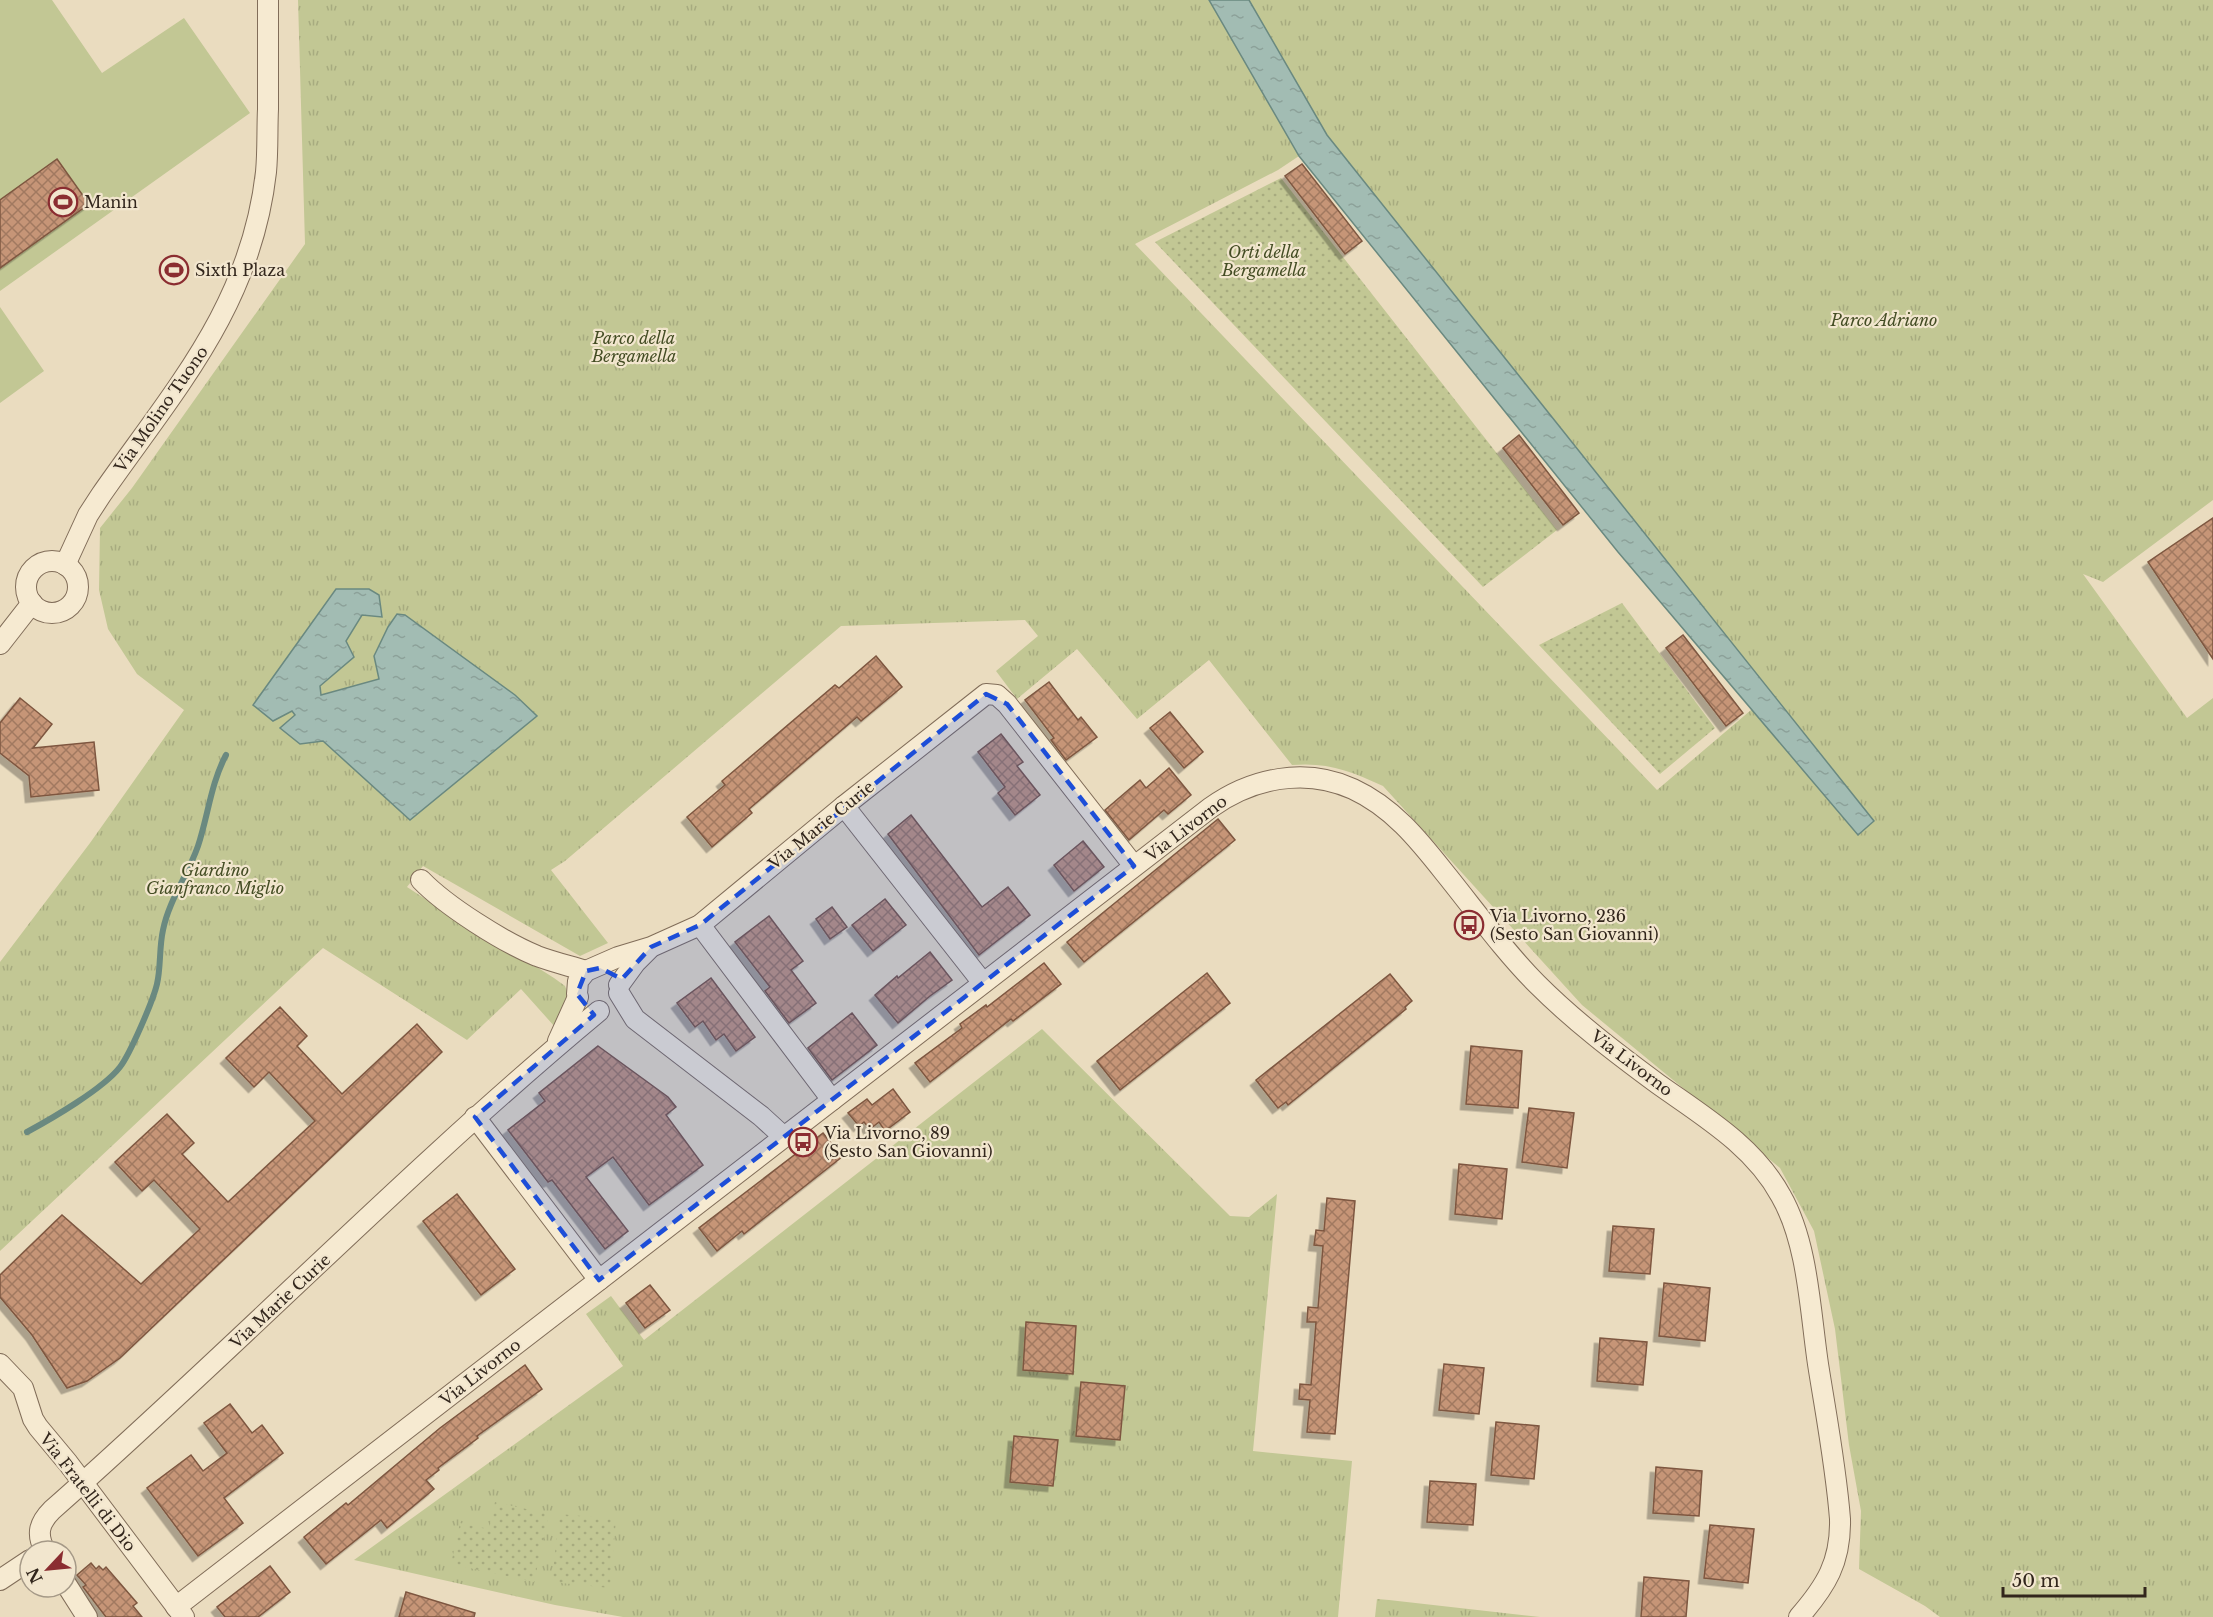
<svg xmlns="http://www.w3.org/2000/svg" width="2213" height="1617" font-family="'Libre Baskerville',serif">
<style>
.grass{fill:#c2c794}
.park{fill:url(#park-tufts)}
.garden{fill:url(#garden-dots)}
.water{fill:url(#water-ripples);stroke:#6a8980;stroke-width:1.5}
.lines{fill:none;stroke-linecap:round;stroke-linejoin:round}
.stream{stroke:#6a8980;stroke-width:6}
.building{fill:url(#building-cross-hatch);stroke:#7e5740;stroke-width:1.5;filter:url(#shadow)}
.street-casing{stroke:#816d59;stroke-width:22}
.street{stroke:#f6ead1;stroke-width:20}
.marked{fill:#1d4ed8;fill-opacity:0.2;stroke:#1d4ed8;stroke-width:4.5;stroke-dasharray:12 8;stroke-linejoin:round}
.labels{text-anchor:middle;stroke-width:4.5;stroke-linejoin:round;paint-order:stroke}
.poi-label{font-size:16px;fill:#32261c;stroke:#f2e6ce;text-anchor:start}
.park-label{font-size:16px;font-style:italic;fill:#444d24;stroke:#f2e6ce}
.street-label{font-size:16px;fill:#32261c;stroke:#f2e6ce}
</style>
<defs>
<pattern id="park-tufts" width="24" height="20" patternUnits="userSpaceOnUse" patternTransform="scale(1.5)"><rect width="24" height="20" fill="#c2c794"/><path d="M3 7l-1-3M5 7V3M7 7l1-3M15 17l-1-3M17 17v-4M19 17l1-3" fill="none" stroke="#a7ab7f"/></pattern>
<pattern id="garden-dots" width="8" height="8" patternUnits="userSpaceOnUse" patternTransform="scale(1.5)"><rect width="8" height="8" fill="#c2c794"/><path d="M2 2h.1M6 6h.1" fill="none" stroke="#a7ab7f" stroke-width="1.8" stroke-linecap="round"/></pattern>
<pattern id="water-ripples" width="26" height="14" patternUnits="userSpaceOnUse" patternTransform="scale(1.5)"><rect width="26" height="14" fill="#a2bcb3"/><path d="M2 4q2-2 4 0t4 0M15 11q2-2 4 0t4 0" fill="none" stroke="#8ca199"/></pattern>
<pattern id="building-cross-hatch" width="8" height="8" patternUnits="userSpaceOnUse" patternTransform="scale(1.5)"><rect width="8" height="8" fill="#c69577"/><path d="M0 0l8 8M0 8l8-8" fill="none" stroke="#a17961"/></pattern>
<filter id="shadow"><feDropShadow dx="-5.5" dy="5.5" stdDeviation="0" flood-color="#0004"/></filter>
</defs>
<rect width="100%" height="100%" fill="#eadcbf"/>
<g class="grass">
<path d="M0,0H52L102,73L184,18L250,113L0,291Z"/>
<path d="M0,307L44,371L0,403Z"/>
</g>
<g class="park">
<path d="M298,0H1209L1299,156L1278,170L1135,244L1657,790L1771,693L1327,136L1249,0H2213V500L2103,582L2083,574L2187,718L2213,698V1617H1940L1925,1606L1859,1569L1861,1511L1849,1445L1835,1329L1814,1231L1780,1168L1582,1005L1383,786C1351,771 1328,762 1292,765L1209,660L1137,719L1077,649L1017,699L996,671L1038,636L1025,620L841,626L565,861L551,870L608,943L580,956L423,866L407,887L499,947L532,964L554,978L565,986L570,999L555,1027L521,989L467,1040L323,948L0,1251V962L90,843L184,710L137,674L108,629L99,590L100,528L132,488L305,244Z"/>
<path d="M1042,1029L1230,1216L1249,1217L1277,1194L1253,1451L1352,1461L1338,1617H623L555,1605L354,1560L623,1366L586,1314L611,1296L644,1340Z"/>
<path d="M1377,1599L1389,1600L1540,1617H1375Z"/>
</g>
<g class="garden">
<path d="M1281,178L1557,530L1483,587L1155,242Z"/>
<path d="M1622,603L1715,728L1660,774L1539,645Z"/>
<path d="M495,1502L549,1514L534,1582L451,1564L460,1523L489,1529Z"/>
<path d="M559,1514L616,1519L610,1588L552,1582Z"/>
</g>
<g class="water">
<path d="M1209,0H1249L1327,135L1874,821L1858,835L1618,552L1299,156Z"/>
<path d="M336,589H369L379,595L382,617L362,615L346,641L354,657L320,686L321,695L379,679L374,656L388,627L397,614L405,615L515,695L537,716L410,820L323,741L300,744L280,728L295,715L292,711L273,721L253,705Z"/>
</g>
<g class="lines">
<path class="stream" d="M27,1132C51,1119 103,1089 120,1067C130,1054 153,1001 157,984C161,967 159,948 163,930C169,900 188,875 198,846C208,816 211,783 226,755"/>
</g>
<g class="building">
<path d="M57,159L89,204L0,268V200Z"/>
<path d="M1302,164L1362,241L1345,254L1285,176Z"/>
<path d="M1519,435L1579,513L1563,525L1503,448Z"/>
<path d="M2213,518V659L2148,562Z"/>
<path d="M1683,635L1743,713L1726,726L1666,648Z"/>
<path d="M876,656L902,687L861,721L857,717L749,809L752,813L712,847L687,817L725,785L722,781L835,685L839,688Z"/>
<path d="M1049,682L1078,720L1081,717L1097,737L1066,760L1051,740L1054,738L1025,700Z"/>
<path d="M20,698L52,724L33,748L94,742L99,790L31,797L29,776L0,753V723Z"/>
<path d="M1170,712L1203,752L1184,768L1150,728Z"/>
<path d="M1001,734L1023,762L1017,766L1040,795L1015,815L998,793L1005,787L978,752Z"/>
<path d="M1169,768L1191,795L1168,814L1164,810L1129,840L1105,810L1140,780L1146,788Z"/>
<path d="M911,815L982,907L1008,887L1030,915L979,955L888,834Z"/>
<path d="M1218,819L1235,840L1084,962L1067,942Z"/>
<path d="M1083,841L1104,867L1074,891L1054,865Z"/>
<path d="M885,899L906,925L873,951L852,925Z"/>
<path d="M832,907L847,927L830,939L816,919Z"/>
<path d="M769,916L803,961L791,970L816,1003L789,1023L765,991L770,987L735,942Z"/>
<path d="M930,952L952,980L930,996L898,1023L875,995L897,976L898,978Z"/>
<path d="M1044,963L1061,984L1013,1021L1011,1019L930,1082L915,1063L962,1028L960,1024L986,1005L987,1007Z"/>
<path d="M1207,973L1230,1003L1120,1090L1097,1061Z"/>
<path d="M1390,974L1412,1001L1405,1007L1406,1009L1288,1105L1286,1102L1278,1108L1256,1080Z"/>
<path d="M711,978L755,1037L736,1051L724,1034L716,1040L703,1021L695,1027L677,1003Z"/>
<path d="M280,1007L307,1036L297,1046L342,1094L417,1024L442,1052L120,1358L87,1381L67,1388L32,1335L0,1297V1275L62,1215L141,1284L200,1229L154,1180L142,1191L115,1162L167,1114L194,1143L182,1154L228,1202L315,1121L269,1072L254,1087L226,1058Z"/>
<path d="M852,1013L877,1045L832,1080L808,1048Z"/>
<path d="M598,1046L668,1097L676,1107L666,1115L703,1165L649,1205L613,1157L586,1177L628,1231L605,1249L552,1180L548,1182L508,1130L545,1101L539,1093Z"/>
<path d="M1471,1046L1522,1051L1518,1108L1466,1104Z"/>
<path d="M893,1089L910,1112L885,1131L879,1122L870,1129L864,1122L859,1126L848,1113L867,1099L872,1105Z"/>
<path d="M1529,1108L1574,1113L1567,1168L1522,1162Z"/>
<path d="M823,1133L842,1157L744,1234L742,1231L717,1251L699,1228Z"/>
<path d="M1459,1164L1507,1169L1502,1219L1455,1214Z"/>
<path d="M457,1194L515,1269L481,1295L423,1221Z"/>
<path d="M1327,1198L1355,1201L1335,1434L1307,1432L1310,1400L1299,1399L1300,1384L1311,1385L1316,1322H1307L1308,1307L1318,1308L1323,1246L1314,1245L1316,1230L1324,1231Z"/>
<path d="M1613,1226L1654,1229L1650,1274L1609,1271Z"/>
<path d="M1664,1283L1710,1288L1705,1341L1659,1336Z"/>
<path d="M650,1285L670,1310L645,1328L626,1303Z"/>
<path d="M1026,1322L1076,1326L1073,1374L1023,1370Z"/>
<path d="M1600,1338L1647,1342L1643,1385L1597,1381Z"/>
<path d="M1444,1364L1484,1368L1479,1414L1439,1410Z"/>
<path d="M525,1365L542,1389L477,1436L478,1438L438,1468L439,1470L426,1480L434,1489L387,1528L381,1520L326,1564L304,1537L346,1503L348,1505L440,1428Z"/>
<path d="M1081,1382L1125,1386L1120,1440L1076,1436Z"/>
<path d="M230,1404L252,1433L262,1425L283,1453L224,1498L243,1523L198,1556L147,1488L191,1455L203,1471L227,1453L204,1423Z"/>
<path d="M1496,1422L1539,1426L1534,1479L1491,1475Z"/>
<path d="M1014,1436L1058,1440L1053,1486L1010,1482Z"/>
<path d="M1656,1467L1702,1471L1699,1516L1653,1513Z"/>
<path d="M1430,1481L1476,1484L1473,1525L1427,1522Z"/>
<path d="M1710,1525L1754,1529L1748,1583L1704,1578Z"/>
<path d="M91,1563L96,1569L99,1566L103,1570L106,1567L137,1603L133,1606L142,1617H106L83,1587L86,1585L77,1575Z"/>
<path d="M270,1566L290,1592L258,1617H225L217,1607Z"/>
<path d="M1644,1577L1689,1581L1686,1617H1641Z"/>
<path d="M406,1592L475,1613L474,1617H399Z"/>
</g>
<g class="lines">
<g class="street-casing">
<g id="street">
<circle cx="52" cy="587" r="26"/>
<path d="M65,565L88,515L101,495C174,390 251,306 266,172C268,151 267,130 268,109C268,73 268,36 268,0"/>
<path d="M0,644L32,603"/>
<path d="M844,806L983,983"/>
<path d="M421,880C446,906 503,942 537,956C553,962 570,966 586,971"/>
<path d="M700,925L832,1100"/>
<path d="M619,985L635,963L649,949"/>
<path d="M619,993L635,1019L761,1116L784,1137"/>
<path d="M577,994L578,981L586,971L618,957L651,947L700,925L844,806L986,694L997,695L1007,704L1134,866"/>
<path d="M558,1041L578,997"/>
<path d="M475,1117L599,1280"/>
<path d="M0,1364L23,1388L33,1419L38,1427L68,1463L184,1617"/>
<path d="M45,1551C36,1534 39,1523 52,1510C237,1347 409,1169 599,1011"/>
<path d="M0,1580L30,1560"/>
<path d="M66,1584L87,1617"/>
<path d="M176,1607L1210,808C1252,778 1305,767 1353,789C1392,807 1418,839 1444,872C1474,909 1503,950 1537,984C1574,1021 1616,1053 1658,1084C1703,1116 1754,1146 1781,1196C1808,1243 1810,1310 1818,1364C1826,1415 1836,1467 1840,1519C1841,1562 1826,1586 1799,1617"/>
</g>
</g>
<use href="#street" class="street"/>
</g>
<path class="marked" d="M986,694L1007,704L1134,866L599,1280L475,1117L594,1015L577,994L586,971L600,968L622,979L651,947L700,925Z"/>
<defs>
<g id="stadium-ring" transform="scale(1.5)"><circle r="9.5" fill="#f2e6ce" stroke="#8b2d31" stroke-width="1.5"/><path d="M0-5a6.5 5 0 1 0 0 10a6.5 5 0 1 0 0-10ZM-3.5-1.8h7v3.6h-7Z" fill="#8b2d31"/></g>
<g id="bus-ring" transform="scale(1.5)"><circle r="9.5" fill="#f2e6ce" stroke="#8b2d31" stroke-width="1.5"/><path d="M-5-6H5V4H4V6H2V4H-2V6H-4V4H-5ZM-3.5-4V0h7V-4ZM-3.5 1.2v1.5H-2V1.2ZM2 1.2v1.5H3.5V1.2Z" fill="#8b2d31"/></g>
</defs>
<g fill-rule="evenodd">
<use href="#stadium-ring" x="63" y="202"/>
<use href="#stadium-ring" x="174" y="270"/>
<use href="#bus-ring" x="1469" y="925"/>
<use href="#bus-ring" x="803" y="1142"/>
</g>
<g class="labels">
<g class="poi-label">
<text x="84" y="208">Manin</text>
<text x="195" y="276">Sixth Plaza</text>
<text x="1490" y="922">Via Livorno, 236<tspan x="1490" dy="18">(Sesto San Giovanni)</tspan></text>
<text x="824" y="1139">Via Livorno, 89<tspan x="824" dy="18">(Sesto San Giovanni)</tspan></text>
</g>
<g class="park-label">
<text x="1264" y="258">Orti della<tspan x="1264" dy="18">Bergamella</tspan></text>
<text x="1884" y="326">Parco Adriano</text>
<text x="634" y="344">Parco della<tspan x="634" dy="18">Bergamella</tspan></text>
<text x="215" y="876">Giardino<tspan x="215" dy="18">Gianfranco Miglio</tspan></text>
</g>
<g class="street-label">
<text transform="translate(161 409) rotate(-55)" y="6">Via Molino Tuono</text>
<text transform="translate(821 825) rotate(-39)" y="6">Via Marie Curie</text>
<text transform="translate(1186 828) rotate(-37)" y="6">Via Livorno</text>
<text transform="translate(1632 1063) rotate(37)" y="6">Via Livorno</text>
<text transform="translate(280 1301) rotate(-43)" y="6">Via Marie Curie</text>
<text transform="translate(480 1372) rotate(-38)" y="6">Via Livorno</text>
<text transform="translate(88 1492) rotate(52)" y="6">Via Fratelli di Dio</text>
</g>
</g>
<g transform="translate(48 1569) rotate(244)"><circle r="28" fill="#f2e6ce" stroke="#a59987" stroke-width="1.5"/>
<path d="M0-4.5L10 22L0 15L-10 22Z" fill="#8b2d31"/>
<text y="-9" font-size="16" font-weight="bold" text-anchor="middle" fill="#32261c">N</text>
</g>
<path d="M2003 1587v9h142v-9" fill="none" stroke="#32261c" stroke-width="3"/>
<text x="2012" y="1587" font-size="18" fill="#32261c" stroke="#f2e6ce" stroke-width="4.5" paint-order="stroke">50 m</text>
</svg>
